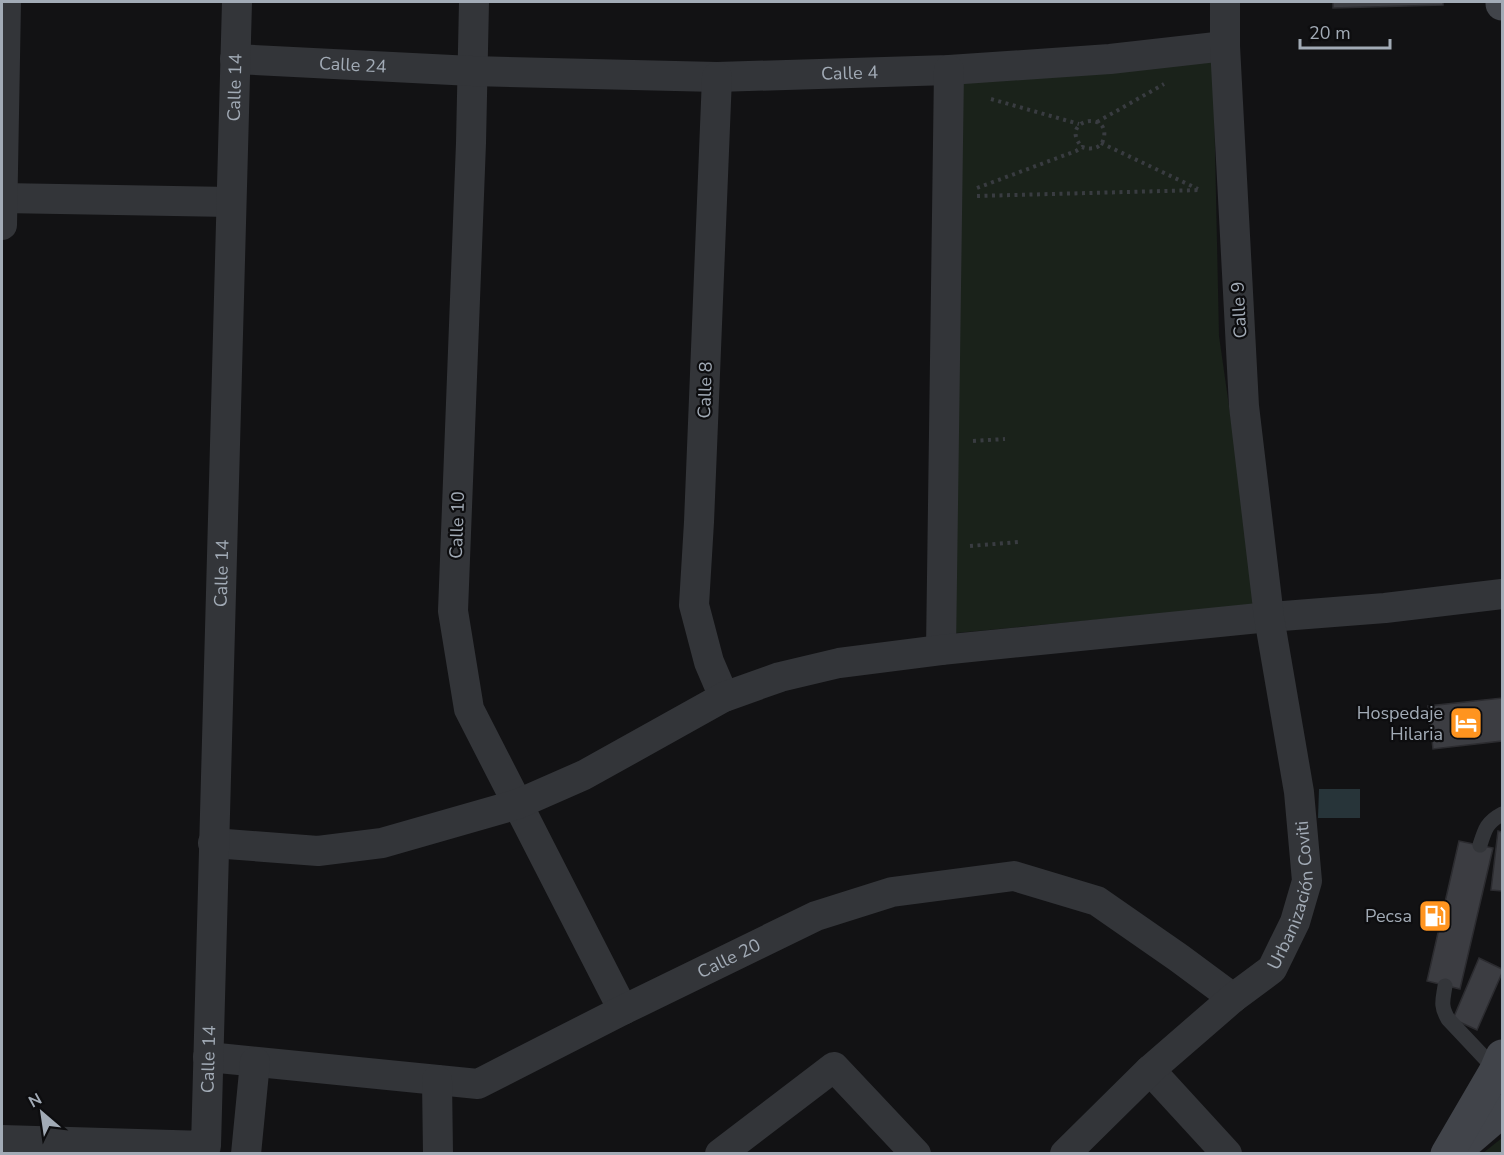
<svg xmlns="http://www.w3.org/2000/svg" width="1504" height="1155" font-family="'Nunito Sans',sans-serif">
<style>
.green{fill:#1a221a}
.water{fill:#273439}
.building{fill:#3c3d42;stroke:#2c2c30;stroke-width:1.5}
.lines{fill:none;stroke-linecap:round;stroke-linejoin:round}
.path{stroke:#393c41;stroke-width:4;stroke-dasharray:3 4.5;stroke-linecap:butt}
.lane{stroke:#333539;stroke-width:15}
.street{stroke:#333539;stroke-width:30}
.secondary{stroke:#41444a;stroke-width:33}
.labels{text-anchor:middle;stroke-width:4.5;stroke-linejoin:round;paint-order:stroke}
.street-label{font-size:18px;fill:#a2abb6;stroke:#0d0d0f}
.poi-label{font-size:18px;fill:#a2abb6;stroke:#0d0d0f;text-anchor:end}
</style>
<rect width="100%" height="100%" fill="#121214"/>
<g class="green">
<path d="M1213,56L1219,336L1242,497L1254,605L945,634L961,80Z"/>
<path d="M1502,1138V1153H1483Z"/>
</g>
<path class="water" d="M1319,789H1360V818H1318Z"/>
<g class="building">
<path d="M1333,2H1443V5L1333,8Z"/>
<path d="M1502,698V741L1433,749L1428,706Z"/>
<path d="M1498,831L1502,832V891L1491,890Z"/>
<path d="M1459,841L1493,848L1460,989L1427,981Z"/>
<path d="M1479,958L1502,969V973L1477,1030L1453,1019Z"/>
</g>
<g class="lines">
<g class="path">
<path d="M991,99L1079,124"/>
<path d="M1097,122L1164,84"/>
<path d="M1101,143L1198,189"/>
<path d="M977,188L1076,151L1082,147C1091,150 1102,149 1104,137C1109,110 1058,120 1082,147"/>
<path d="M977,196L1201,190"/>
<path d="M973,441L1005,439"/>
<path d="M970,546L1018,542"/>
</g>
<g class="lane">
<path d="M1480,845C1485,829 1487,822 1502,814"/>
<path d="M1445,986C1443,1000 1440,1005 1448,1019L1496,1070"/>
</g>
<g class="street">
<path d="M474,2L471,143L453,611L469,709L623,1010"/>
<path id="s1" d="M235,59L472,71L717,77L949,70L1110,59L1225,46"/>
<path d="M717,77L699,522L694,605L709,662L724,697"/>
<path d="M2,198L231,202"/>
<path d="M2,225L6,2"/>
<path d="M941,650L949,70"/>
<path d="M213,843L318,851L382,843L518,804L584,775L724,697L780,677L839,663L941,650L1269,617L1385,608L1502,594"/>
<path id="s2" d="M208,1057L478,1084L623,1010L816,916L892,892L1014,876L1097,901L1179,958L1233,998"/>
<path d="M1150,1070L1227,1154"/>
<path d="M437,1080L438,1154"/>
<path id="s3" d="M2,1140L206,1146L237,2"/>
<path d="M246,1154L255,1062"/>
<path d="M720,1154L834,1067L916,1154"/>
<path id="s4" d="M1065,1154L1150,1070L1233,998L1272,969L1295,922L1307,881L1299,792L1269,617L1244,406L1225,46V2"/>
</g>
<g class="secondary">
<path d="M1502,2V4"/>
<path d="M1460,1147L1502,1111"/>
<path d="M1447,1154L1496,1070L1502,1056"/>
</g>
</g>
<defs>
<g id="hotel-square" transform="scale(1.725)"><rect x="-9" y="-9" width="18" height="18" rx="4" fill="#ff941f" stroke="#0d0d0f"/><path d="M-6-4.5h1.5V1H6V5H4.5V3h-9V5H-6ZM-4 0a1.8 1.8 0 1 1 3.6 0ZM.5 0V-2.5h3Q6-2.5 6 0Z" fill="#fff"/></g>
<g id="fuel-square" transform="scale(1.725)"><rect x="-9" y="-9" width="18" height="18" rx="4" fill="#ff941f" stroke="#0d0d0f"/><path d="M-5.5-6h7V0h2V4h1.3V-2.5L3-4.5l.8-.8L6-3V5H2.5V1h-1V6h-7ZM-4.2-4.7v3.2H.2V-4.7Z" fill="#fff"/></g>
</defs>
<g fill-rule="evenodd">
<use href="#hotel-square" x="1466" y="723"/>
<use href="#fuel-square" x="1435" y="916"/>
</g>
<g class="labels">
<g class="street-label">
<text dy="6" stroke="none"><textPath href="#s1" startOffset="118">Calle 24</textPath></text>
<text dy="6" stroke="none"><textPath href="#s1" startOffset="615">Calle 4</textPath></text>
<text dy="6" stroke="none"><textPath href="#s3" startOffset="1263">Calle 14</textPath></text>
<text transform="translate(1239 310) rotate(-93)" y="6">Calle 9</text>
<text transform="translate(705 390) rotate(-88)" y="6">Calle 8</text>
<text transform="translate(457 525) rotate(-88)" y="6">Calle 10</text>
<text dy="6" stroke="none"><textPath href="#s3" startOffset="777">Calle 14</textPath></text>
<text dy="6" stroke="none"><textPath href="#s4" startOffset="356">Urbanización Coviti</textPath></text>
<text dy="6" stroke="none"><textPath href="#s2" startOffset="552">Calle 20</textPath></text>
<text dy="6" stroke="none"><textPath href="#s3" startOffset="291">Calle 14</textPath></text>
</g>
<g class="poi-label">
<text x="1443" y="719">Hospedaje<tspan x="1443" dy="21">Hilaria</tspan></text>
<text x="1412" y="922">Pecsa</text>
</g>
</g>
<rect width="1504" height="1155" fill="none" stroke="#a2abb6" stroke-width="6"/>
<g transform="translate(42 1113) rotate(331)" stroke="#0d0d0f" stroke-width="4.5" paint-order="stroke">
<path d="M0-4.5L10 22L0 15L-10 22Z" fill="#a2abb6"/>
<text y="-9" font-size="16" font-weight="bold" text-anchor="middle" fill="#a2abb6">N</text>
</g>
<path d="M1300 39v9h90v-9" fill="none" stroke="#a2abb6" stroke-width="3"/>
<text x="1309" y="39" font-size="18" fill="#a2abb6" stroke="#0d0d0f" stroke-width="4.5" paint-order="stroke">20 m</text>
</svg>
